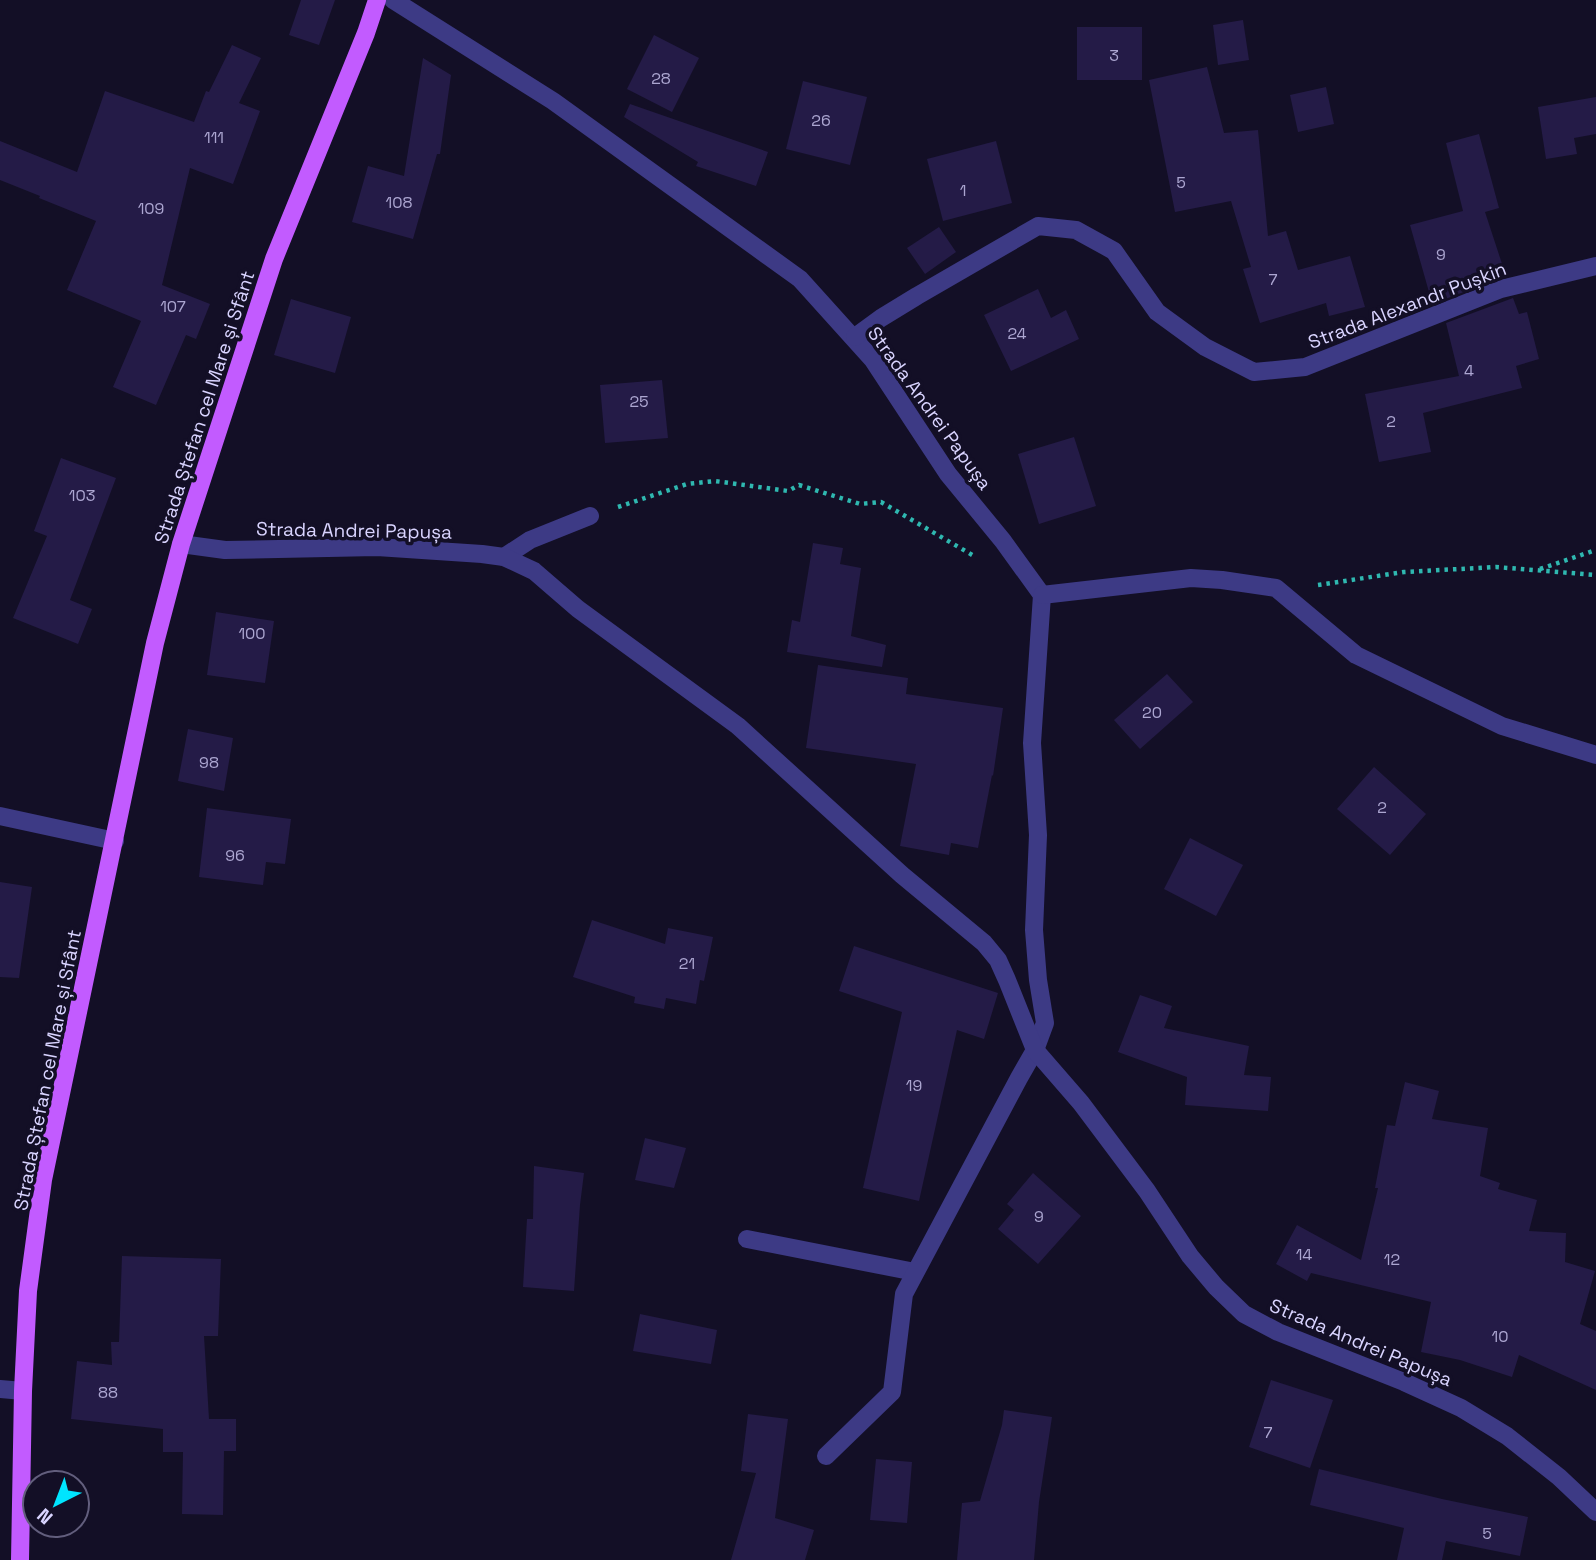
<svg xmlns="http://www.w3.org/2000/svg" width="1596" height="1560" font-family="'Space Grotesk',sans-serif">
<style>
.building{fill:#241b47}
.lines{fill:none;stroke-linecap:round;stroke-linejoin:round}
.path{stroke:#2fb8b0;stroke-width:4.5;stroke-dasharray:3.5 5;stroke-linecap:butt}
.service{stroke:#3d3a85;stroke-width:18}
.minor{stroke:#3d3a85;stroke-width:18}
.primary{stroke:#c25bff;stroke-width:18}
.labels{text-anchor:middle;stroke-width:7;stroke-linejoin:round;paint-order:stroke}
.number-label{font-size:16px;fill:#aca6d1}
.street-label{font-size:19px;fill:#d9d4ff;stroke:#130f26}
</style>
<rect width="100%" height="100%" fill="#130f26"/>
<g class="building">
<path d="M301,0H335L319,45L289,35Z"/>
<path d="M1243,20L1249,60L1218,65L1213,25Z"/>
<rect x="1077" y="27" width="65" height="53"/>
<path d="M654,35L699,58L672,112L627,89Z"/>
<path d="M232,45L261,58L239,103L260,111L233,184L190,168L162,285L210,304L196,339L186,335L156,405L113,387L141,321L67,290L96,221L39,198L40,196L0,180V141L77,172L105,91L194,122L206,91L209,92Z"/>
<path d="M423,58L451,75L440,154H437L413,239L352,222L368,166L404,176Z"/>
<path d="M1207,67L1224,133L1258,130L1268,236L1286,231L1298,270L1350,256L1365,307L1329,316L1326,303L1260,323L1243,269L1251,267L1231,201L1175,212L1149,80Z"/>
<path d="M803,81L867,97L850,165L786,149Z"/>
<path d="M1326,87L1334,124L1298,132L1290,95Z"/>
<path d="M1596,97V134L1574,138L1577,154L1546,159L1538,107Z"/>
<path d="M630,104L768,152L756,186L696,166L698,162L624,117Z"/>
<path d="M1479,134L1499,208L1485,212L1506,276L1440,301L1437,290L1429,292L1410,225L1463,211L1446,143Z"/>
<path d="M996,141L1012,203L943,221L927,159Z"/>
<path d="M939,227L956,252L925,274L907,248Z"/>
<path d="M1038,289L1051,318L1066,310L1079,339L1011,371L984,315Z"/>
<path d="M1513,298L1519,314L1527,312L1539,359L1516,366L1522,388L1423,413L1431,452L1379,462L1365,394L1459,376L1446,323Z"/>
<path d="M291,299L351,317L335,373L274,355Z"/>
<path d="M662,380L668,438L605,443L600,385Z"/>
<path d="M1074,437L1096,506L1039,524L1018,454Z"/>
<path d="M61,458L116,478L70,600L92,609L78,644L13,618L47,536L34,531Z"/>
<path d="M813,543L843,548L840,564L861,568L851,636L886,645L882,667L787,652L792,620L800,622Z"/>
<path d="M216,612L274,621L265,683L207,675Z"/>
<path d="M818,665L908,678L906,694L1003,708L993,776L992,775L978,848L951,843L949,855L900,846L916,764L806,748Z"/>
<path d="M1167,674L1193,702L1140,749L1114,720Z"/>
<path d="M188,729L233,738L224,791L178,781Z"/>
<path d="M1374,767L1426,814L1390,855L1337,809Z"/>
<path d="M207,808L291,819L285,864L266,862L263,885L199,877Z"/>
<path d="M1190,838L1243,865L1216,916L1164,889Z"/>
<path d="M0,882L32,887L19,978L0,977Z"/>
<path d="M592,920L665,944L668,928L713,937L704,981L700,980L696,1004L666,998L664,1009L634,1003L635,997L573,977Z"/>
<path d="M854,946L998,993L984,1039L957,1030L919,1201L863,1188L902,1012L839,991Z"/>
<path d="M1140,995L1172,1006L1164,1028L1249,1046L1244,1075L1271,1077L1268,1111L1185,1105L1187,1077L1118,1052Z"/>
<path d="M1405,1082L1439,1091L1432,1119L1488,1128L1480,1176L1500,1183L1498,1189L1537,1200L1529,1231L1566,1233L1565,1262L1595,1271L1580,1324L1596,1331V1390L1519,1355L1512,1377L1460,1360L1421,1352L1431,1302L1311,1273L1307,1281L1276,1264L1297,1225L1361,1260L1378,1188H1375L1387,1125L1395,1126Z"/>
<path d="M645,1138L686,1148L674,1188L635,1180Z"/>
<path d="M534,1166L584,1173L580,1205L574,1291L523,1287L527,1219H533Z"/>
<path d="M1033,1173L1081,1216L1038,1264L998,1229L1014,1210L1007,1204Z"/>
<path d="M122,1256L221,1259L218,1336H204L209,1419H236V1451H224L223,1515L182,1514L183,1452H163V1429L71,1419L77,1361L112,1365L111,1342H119Z"/>
<path d="M640,1314L717,1330L711,1364L633,1351Z"/>
<path d="M1271,1380L1333,1400L1310,1468L1249,1447Z"/>
<path d="M1004,1410L1052,1417L1039,1502L1034,1560H957L962,1503L980,1501L1002,1425Z"/>
<path d="M748,1414L788,1419L775,1518L814,1530L805,1560H731L756,1473L741,1471Z"/>
<path d="M876,1459L912,1462L907,1523L870,1520Z"/>
<path d="M1319,1469L1442,1499L1528,1517L1520,1556L1446,1541L1442,1560H1397L1404,1528L1310,1505Z"/>
</g>
<g class="lines">
<g class="path">
<path d="M618,507L687,484L715,481L788,491L799,485L860,504L881,502L974,556"/>
<path d="M1540,569L1596,550"/>
<path d="M1318,585L1404,572L1496,567L1596,575"/>
</g>
<g class="service">
<path d="M504,557L530,540L590,516"/>
<path d="M0,816L115,841"/>
<path d="M747,1239L915,1272"/>
<path d="M0,1389L23,1391"/>
</g>
<g class="minor">
<path d="M393,0L553,101L800,279L873,360L948,474L1003,541L1042,595L1032,743L1038,835L1034,930L1038,980L1045,1023L1035,1050L1019,1078L904,1294L892,1392L826,1456"/>
<path d="M855,337L881,318L917,296L1038,226L1076,230L1114,251L1157,312L1205,347L1254,372L1305,367L1501,289L1596,266"/>
<path d="M181,544L225,550L377,547L482,554L504,557L534,571L578,609L738,726L902,875L984,943L998,960L1007,980L1035,1050L1081,1103L1147,1191L1190,1256L1216,1287L1244,1314L1278,1332L1404,1382L1461,1408L1507,1436L1559,1477L1596,1512"/>
<path d="M1042,595L1191,578L1222,580L1276,588L1356,655L1502,726L1596,755"/>
</g>
<path class="primary" d="M20,1560L23,1391L28,1291L43,1180L155,643L181,544L274,259L366,33L377,0"/>
</g>
<g class="labels">
<g class="number-label">
<text x="1114" y="61">3</text>
<text x="661" y="84">28</text>
<text x="821" y="126">26</text>
<text x="214" y="143">111</text>
<text x="1181" y="188">5</text>
<text x="963" y="196">1</text>
<text x="399" y="208">108</text>
<text x="151" y="214">109</text>
<text x="1441" y="260">9</text>
<text x="1273" y="285">7</text>
<text x="173" y="312">107</text>
<text x="1017" y="339">24</text>
<text x="1469" y="376">4</text>
<text x="639" y="407">25</text>
<text x="1391" y="427">2</text>
<text x="82" y="501">103</text>
<text x="252" y="639">100</text>
<text x="1152" y="718">20</text>
<text x="209" y="768">98</text>
<text x="1382" y="813">2</text>
<text x="235" y="861">96</text>
<text x="687" y="969">21</text>
<text x="914" y="1091">19</text>
<text x="1039" y="1222">9</text>
<text x="1304" y="1260">14</text>
<text x="1392" y="1265">12</text>
<text x="1500" y="1342">10</text>
<text x="108" y="1398">88</text>
<text x="1268" y="1438">7</text>
<text x="1487" y="1539">5</text>
</g>
<g class="street-label">
<text transform="translate(1407 305) rotate(-21)" y="7">Strada Alexandr Pușkin</text>
<text transform="translate(204 407) rotate(-72)" y="7">Strada Ștefan cel Mare și Sfânt</text>
<text transform="translate(930 408) rotate(54)" y="7">Strada Andrei Papușa</text>
<text transform="translate(354 530) rotate(1)" y="7">Strada Andrei Papușa</text>
<text transform="translate(47 1070) rotate(-79)" y="7">Strada Ștefan cel Mare și Sfânt</text>
<text transform="translate(1361 1342) rotate(23)" y="7">Strada Andrei Papușa</text>
</g>
</g>
<g transform="translate(56 1504) rotate(222)"><circle r="33" fill="#130f26" stroke="#625e7d" stroke-width="2"/>
<path d="M0-5L12 26L0 18L-12 26Z" fill="#00e5ff"/>
<text y="-10" font-size="19" font-weight="bold" text-anchor="middle" fill="#d9d4ff">N</text>
</g>
</svg>
